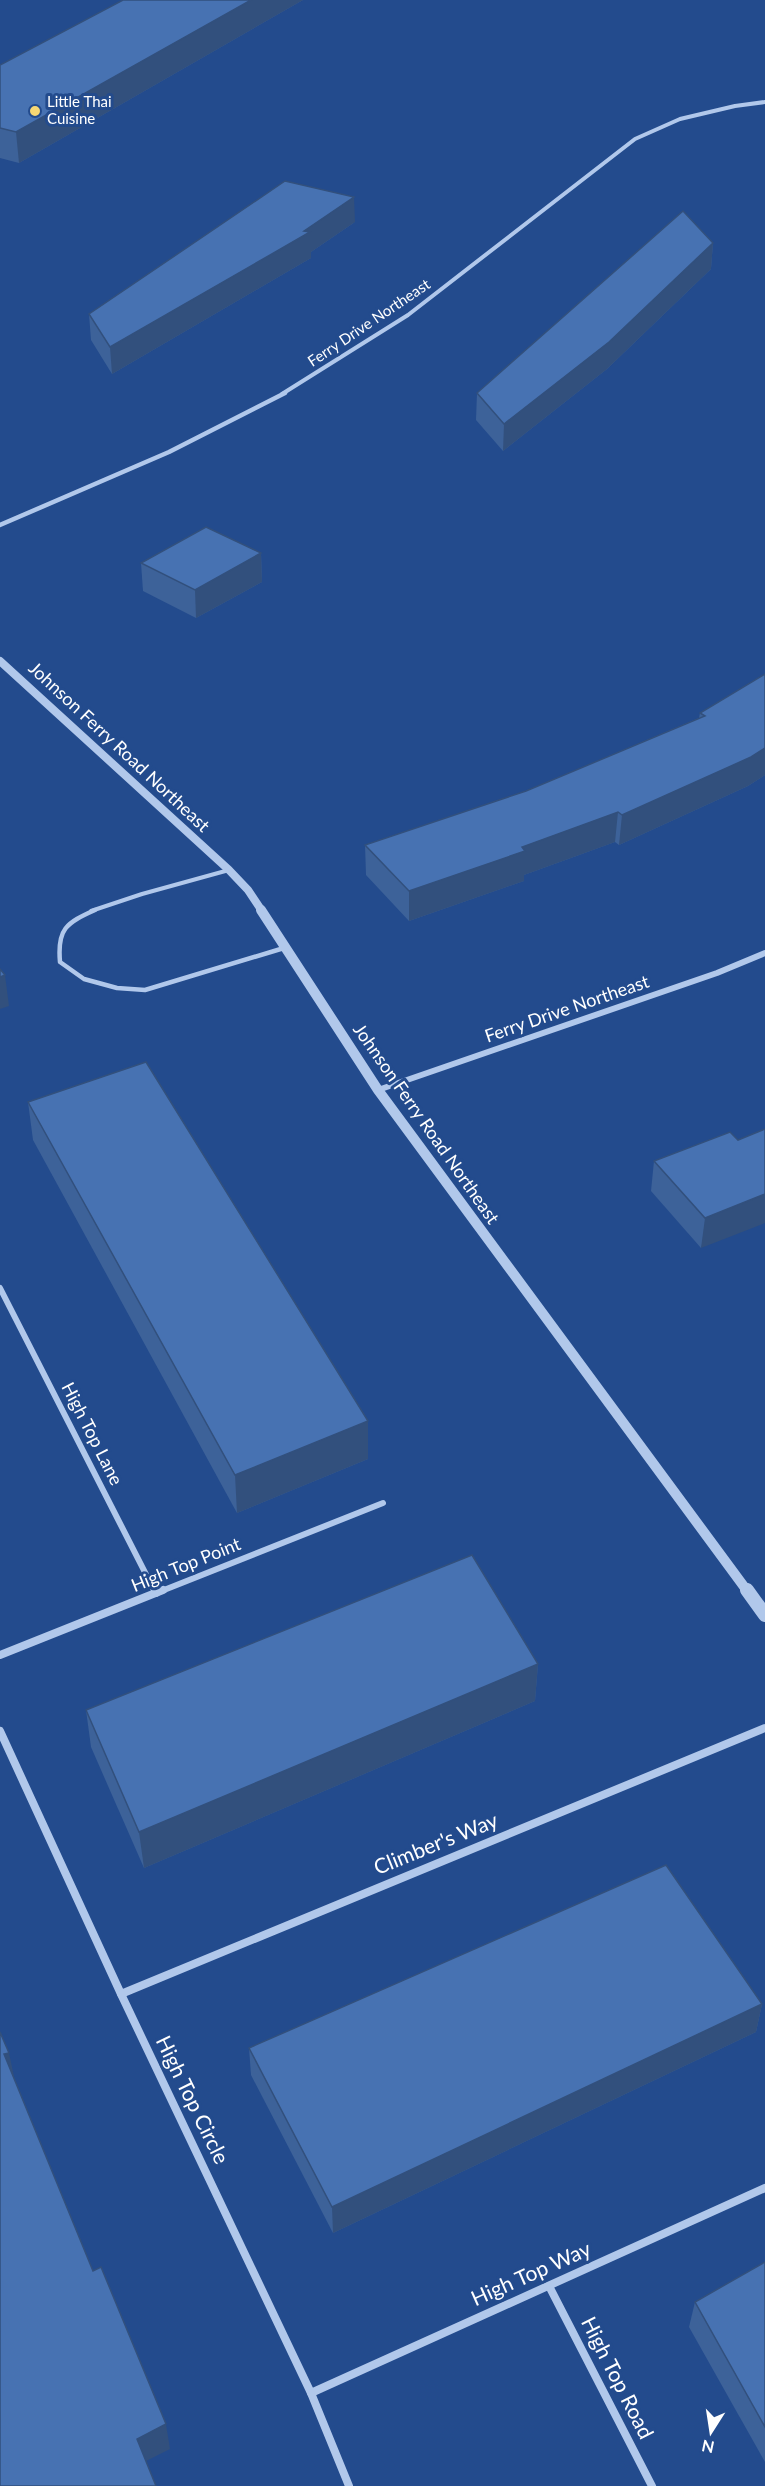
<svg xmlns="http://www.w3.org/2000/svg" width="765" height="2486" font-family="Lato,sans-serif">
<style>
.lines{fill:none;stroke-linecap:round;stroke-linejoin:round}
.service-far1{stroke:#b1c8eb;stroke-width:4}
.service{stroke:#b1c8eb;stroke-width:4.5}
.minor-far3{stroke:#b1c8eb;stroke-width:4}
.minor-far2{stroke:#b1c8eb;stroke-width:4.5}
.minor-far1{stroke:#b1c8eb;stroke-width:6}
.minor{stroke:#b1c8eb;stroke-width:8}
.tertiary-far2{stroke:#b1c8eb;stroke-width:8}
.tertiary-far1{stroke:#b1c8eb;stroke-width:10}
.tertiary{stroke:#b1c8eb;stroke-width:14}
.wall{fill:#3d6299}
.shaded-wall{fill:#32507d}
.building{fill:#4772b2;stroke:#32507d;stroke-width:1.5}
.poi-dot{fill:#f7d874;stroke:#234b8d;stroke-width:2}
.labels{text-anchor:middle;stroke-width:6;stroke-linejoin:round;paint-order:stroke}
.far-poi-label{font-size:15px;fill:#fff;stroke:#234b8d;text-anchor:start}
.far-street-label{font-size:15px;fill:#fff;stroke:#234b8d}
.street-label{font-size:18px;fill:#fff;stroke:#234b8d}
.near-street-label{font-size:21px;fill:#fff;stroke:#234b8d}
</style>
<rect width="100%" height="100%" fill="#234b8d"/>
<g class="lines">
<path class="service-far1" d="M91,911L142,894L229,870"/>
<path class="service" d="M95,910C66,923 57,929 60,962L84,979L117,988L145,990L284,948"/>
<path class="minor-far3" d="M282,394L408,315L635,139L680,119L735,106L765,102"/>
<path class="minor-far2" d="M0,525L169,452L285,393"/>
<g class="minor-far1">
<path d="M378,1090L717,973L765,953"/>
<path d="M0,1288L155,1592"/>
<path d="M159,1592L383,1503"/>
</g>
<g class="minor">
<path d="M155,1590L156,1593"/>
<path d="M0,1655L163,1590"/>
<path d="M0,1731L121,1994L311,2393L349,2486"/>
<path d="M121,1994L765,1728"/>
<path d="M549,2286L652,2486"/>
<path d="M311,2393L765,2188"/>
</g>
<path class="tertiary-far2" d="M0,661L229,870L248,890L262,911"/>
<path class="tertiary-far1" d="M261,910L378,1090L748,1592"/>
<path class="tertiary" d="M747,1590L765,1615"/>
</g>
<g class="wall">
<path d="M123,0H303L19,163L0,158V65Z"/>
<path d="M355,222L311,252V258L112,374L91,340L89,314Z"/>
<path d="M713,243L711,269L607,369L503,451L476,420L477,393Z"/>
<path d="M261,553L262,582L196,618L143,591L141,563Z"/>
<path d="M765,674V775L748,786L619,845L615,842L524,875V881L409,921L366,875L365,845L526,791L699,718L700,713Z"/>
<path d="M28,1102L368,1459L237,1513L33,1140Z"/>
<path d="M738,1140L701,1248L651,1191L654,1161Z"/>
<path d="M538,1664L535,1701L144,1868L91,1747L86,1710Z"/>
<path d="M762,2004L756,2032L333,2233L251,2075L249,2048Z"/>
<path d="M765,2262V2462L689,2327L695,2302Z"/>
</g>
<g class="shaded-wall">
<path d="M251,0H303L19,163L16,132Z"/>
<path d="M354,197L355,222L311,252V258L112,374L110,347Z"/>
<path d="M713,243L711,269L607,369L503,451L504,424Z"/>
<path d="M261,553L262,582L196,618L195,590Z"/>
<path d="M765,748V775L748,786L619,845L622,815Z"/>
<path d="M618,812L615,842L524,875V881L409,921V891L522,847Z"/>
<path d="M5,975L9,1006L0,1009V977Z"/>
<path d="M765,1194V1223L701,1248L705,1218Z"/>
<path d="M368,1421V1459L237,1513L235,1475Z"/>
<path d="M538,1664L535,1701L144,1868L139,1832Z"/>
<path d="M762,2004L756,2032L333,2233L332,2207Z"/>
<path d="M9,2053L15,2081L4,2054Z"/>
<path d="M166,2424L170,2449L142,2463L137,2439Z"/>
</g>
<g class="building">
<path d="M123,0H251L16,132L0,128V65Z"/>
<path d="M285,181L354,197L304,231L310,232L110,347L89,314Z"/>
<path d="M683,211L713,243L609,342L504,424L477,393Z"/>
<path d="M206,527L261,553L195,590L141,563Z"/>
<path d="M765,674V748L751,757L622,815L618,812L522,847L525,851L409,891L365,845L526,791L705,716L700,713Z"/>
<path d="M0,969L5,975L0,977Z"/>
<path d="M146,1062L368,1421L235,1475L28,1102Z"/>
<path d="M765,1129V1194L705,1218L654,1161L730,1132L738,1140Z"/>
<path d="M472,1555L538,1664L139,1832L86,1710Z"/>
<path d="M666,1865L762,2004L332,2207L249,2048Z"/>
<path d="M0,2032L9,2053L4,2054L93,2271L101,2267L166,2424L137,2439L156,2486H0Z"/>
<path d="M765,2262V2427L695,2302Z"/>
</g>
<circle class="poi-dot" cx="35" cy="111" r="6"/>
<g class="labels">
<g class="far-poi-label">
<text x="47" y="107">Little Thai<tspan x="47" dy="17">Cuisine</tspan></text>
</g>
<g class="far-street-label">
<text transform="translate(369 323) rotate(-34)" y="5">Ferry Drive Northeast</text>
</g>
<g class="street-label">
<text transform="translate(119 747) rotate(43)" y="6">Johnson Ferry Road Northeast</text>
<text transform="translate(567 1009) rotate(-19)" y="6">Ferry Drive Northeast</text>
<text transform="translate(426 1124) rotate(55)" y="6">Johnson Ferry Road Northeast</text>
<text transform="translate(92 1434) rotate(63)" y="6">High Top Lane</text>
<text transform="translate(186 1565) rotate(-22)" y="6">High Top Point</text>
</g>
<g class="near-street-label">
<text transform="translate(436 1844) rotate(-22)" y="7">Climber's Way</text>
<text transform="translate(192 2100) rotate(64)" y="7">High Top Circle</text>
<text transform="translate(531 2274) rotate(-24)" y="7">High Top Way</text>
<text transform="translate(617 2378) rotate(63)" y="7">High Top Road</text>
</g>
</g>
<g transform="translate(711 2432) rotate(192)" stroke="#234b8d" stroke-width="4.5" paint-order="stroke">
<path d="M0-4.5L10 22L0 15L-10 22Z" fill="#ffffff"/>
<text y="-9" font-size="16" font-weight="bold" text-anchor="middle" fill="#ffffff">N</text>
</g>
</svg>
